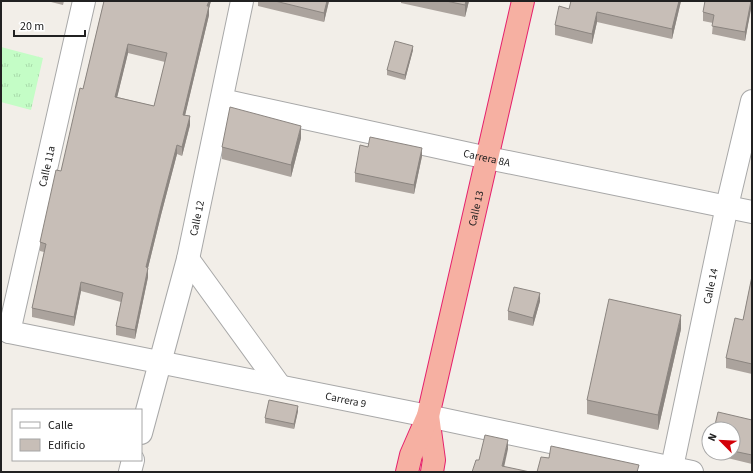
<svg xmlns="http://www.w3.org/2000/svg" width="753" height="473" font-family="'Source Sans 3',sans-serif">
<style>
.park{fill:url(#park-tufts)}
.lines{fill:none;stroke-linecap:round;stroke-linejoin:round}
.minor-casing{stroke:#a8a8a8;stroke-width:24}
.trunk-casing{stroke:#e5206c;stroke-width:24}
.minor{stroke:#fff;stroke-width:22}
.trunk{stroke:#f6b0a2;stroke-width:22}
.wall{fill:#aba39d;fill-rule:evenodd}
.shaded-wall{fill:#8b8580}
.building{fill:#c7beb7;stroke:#8b8580;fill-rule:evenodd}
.labels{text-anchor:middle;stroke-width:3;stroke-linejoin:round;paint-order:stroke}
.street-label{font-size:11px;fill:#212121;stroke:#fff}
</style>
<defs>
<pattern id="park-tufts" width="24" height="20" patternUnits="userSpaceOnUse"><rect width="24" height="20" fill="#c4fdc6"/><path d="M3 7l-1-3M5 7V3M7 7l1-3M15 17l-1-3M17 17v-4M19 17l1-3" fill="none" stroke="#a8d9aa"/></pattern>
</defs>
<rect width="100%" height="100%" fill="#f2eee8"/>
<path class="park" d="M1,47L43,58L31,110L1,102Z"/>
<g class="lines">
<g class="minor-casing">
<g id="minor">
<path id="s1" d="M222,100L488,158L752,212"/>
<path d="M188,259L280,386"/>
<path id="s2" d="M1,327L9,332L428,416L692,472"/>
<path id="s3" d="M9,332L84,1"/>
<path id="s4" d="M141,433L188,259L242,1"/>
<path d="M130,472L133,460"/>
<path id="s5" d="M671,472L727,206L752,101"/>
</g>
</g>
<g class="trunk-casing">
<g id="trunk">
<path d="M428,416L434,460L432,472"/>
<path id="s6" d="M407,472L411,455L428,416L523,1"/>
</g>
</g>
<use href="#minor" class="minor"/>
<use href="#trunk" class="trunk"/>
</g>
<g class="wall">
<path d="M47,1H64L63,5Z"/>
<path d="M104,1H211L209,8V15L185,115L190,125L182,156L177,154L161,215L148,268V277L135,339L116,335V326L121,302L81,291L74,326L32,317V308L44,252L40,251V242L61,171L83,89ZM128,53L165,62L154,106L117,97Z"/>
<path d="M258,1H329L324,22L258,6Z"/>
<path d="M401,1H469L465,17L401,3Z"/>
<path d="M681,1L672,39L597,22L592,44L555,35V25L569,9Z"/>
<path d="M752,1L745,41L712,34L713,23L703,21V12Z"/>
<path d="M413,50L405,80L387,75V70Z"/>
<path d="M301,138L291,177L222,159V147Z"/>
<path d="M368,147L422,156L414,194L355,182V173Z"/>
<path d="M752,276V374L726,368V358L743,320Z"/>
<path d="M540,301L533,326L508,320V311Z"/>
<path d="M681,329L658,430L587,414V400Z"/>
<path d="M298,411L294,429L265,423V418Z"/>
<path d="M752,420V464L711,454V453H733V429Z"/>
</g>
<g class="shaded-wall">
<path d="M209,1H211L209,8V15L183,124V115Z"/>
<path d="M327,1H329L324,22V13Z"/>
<path d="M466,1H469L465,17V5Z"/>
<path d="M679,1H681L672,39V29Z"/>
<path d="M751,1H752V4L745,41V32Z"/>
<path d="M597,12V22L592,44V34Z"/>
<path d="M128,44V53L115,106V97Z"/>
<path d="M413,46V50L405,80V75Z"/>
<path d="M190,116V125L182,156V147Z"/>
<path d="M301,126V138L291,177V165Z"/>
<path d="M177,145V154L161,215L146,276V267L161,206Z"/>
<path d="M422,148V156L414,194V185Z"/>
<path d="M148,268V277L135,339V330Z"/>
<path d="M81,282V291L74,326V317Z"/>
<path d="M540,293V301L533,326V318Z"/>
<path d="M681,315V329L658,430V415Z"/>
<path d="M298,406V411L294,429V424Z"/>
<path d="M508,440V449L503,472L502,466Z"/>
</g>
<g class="building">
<path d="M104,1H209L207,6H209L183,115L190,116L182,147L177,145L161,206L146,267L148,268L135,330L116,326L123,293L81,282L74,317L32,308L46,244L40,242L56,170L61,171L80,88L83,89ZM128,44L167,53L154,106L115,97Z"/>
<path d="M275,1H327L324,13Z"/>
<path d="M446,1H466L465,5Z"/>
<path d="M571,1H679L672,29L597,12L592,34L555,25L559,6L569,9Z"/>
<path d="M705,1H751L745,32L712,26L714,15L703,12Z"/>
<path d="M395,41L413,46L405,75L387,70Z"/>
<path d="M230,107L301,126L291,165L222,147Z"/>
<path d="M370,137L422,148L414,185L355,173L360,145L368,147Z"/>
<path d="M752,276V364L726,358L735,318L743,320Z"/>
<path d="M514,287L540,293L533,318L508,311Z"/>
<path d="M609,299L681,315L658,415L587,400Z"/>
<path d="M269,400L298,406L294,424L265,418Z"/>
<path d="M718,412L752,420V455L733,451V429H714Z"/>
<path d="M485,435L508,440L502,466L530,472H472L476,460H479Z"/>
<path d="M551,446L639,465L637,472H537L541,457L549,458Z"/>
</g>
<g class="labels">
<g class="street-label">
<text dy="4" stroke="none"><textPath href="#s1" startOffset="271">Carrera 8A</textPath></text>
<text dy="4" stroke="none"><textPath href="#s3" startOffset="170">Calle 11a</textPath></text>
<text dy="4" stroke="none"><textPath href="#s6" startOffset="273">Calle 13</textPath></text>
<text dy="4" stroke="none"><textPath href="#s4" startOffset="222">Calle 12</textPath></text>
<text dy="4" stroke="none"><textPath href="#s5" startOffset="190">Calle 14</textPath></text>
<text dy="4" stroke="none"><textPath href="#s2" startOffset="353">Carrera 9</textPath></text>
</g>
</g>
<rect width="753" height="473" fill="none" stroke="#212121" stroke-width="4"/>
<rect x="12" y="409" width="130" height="52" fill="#ffffff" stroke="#a6a6a6"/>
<rect x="20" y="422" width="20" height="6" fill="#ffffff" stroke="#a6a6a6"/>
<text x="48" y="429" font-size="12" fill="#212121">Calle</text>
<rect x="20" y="439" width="20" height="12" fill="#c7beb7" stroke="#a6a6a6"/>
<text x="48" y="449" font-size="12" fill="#212121">Edificio</text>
<g transform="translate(721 441) rotate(294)"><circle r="19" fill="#ffffff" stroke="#a6a6a6"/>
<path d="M0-3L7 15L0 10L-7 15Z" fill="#d30009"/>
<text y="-6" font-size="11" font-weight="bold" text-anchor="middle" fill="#212121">N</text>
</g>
<path d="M14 30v6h71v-6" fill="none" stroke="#212121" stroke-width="2"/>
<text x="20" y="30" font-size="12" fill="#212121" stroke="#ffffff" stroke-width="3" paint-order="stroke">20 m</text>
</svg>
